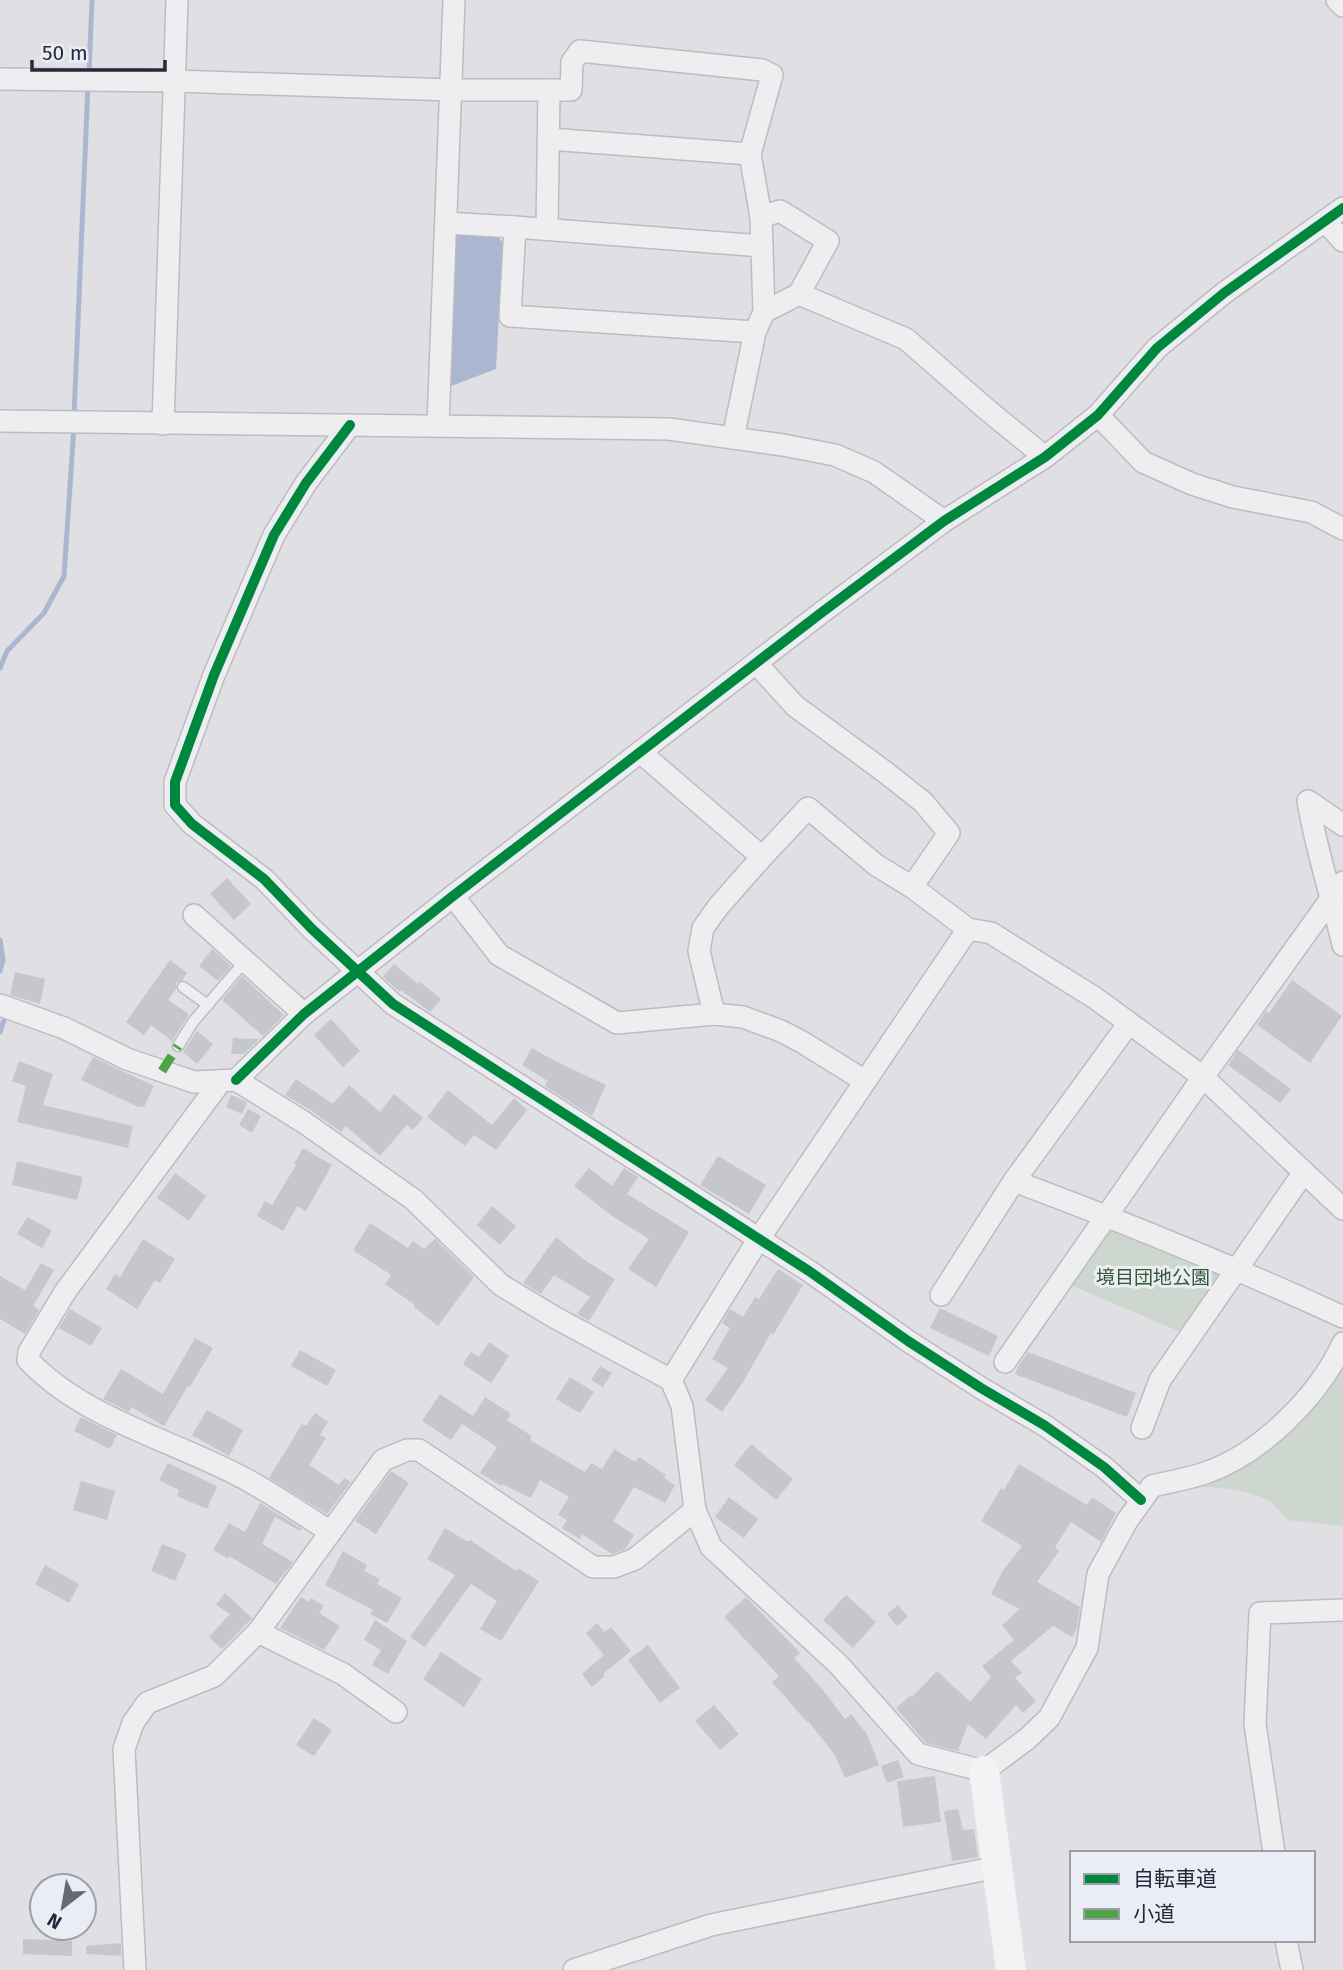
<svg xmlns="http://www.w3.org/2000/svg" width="1343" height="1970" font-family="'Fira Sans','Noto Sans JP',sans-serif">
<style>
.green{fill:#cdd7cf}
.water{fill:#abb6d0}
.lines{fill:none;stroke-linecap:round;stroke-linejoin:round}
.stream{stroke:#abb6d0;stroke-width:5}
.building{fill:#c6c7cc}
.lane-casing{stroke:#bcbcc1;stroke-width:13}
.street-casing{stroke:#bcbcc1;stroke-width:24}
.lane{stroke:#eeeef1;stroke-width:10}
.street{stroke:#eeeef1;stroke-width:21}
.secondary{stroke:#f3f3f5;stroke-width:30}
.quiet{stroke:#50a346;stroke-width:9;stroke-dasharray:18 9;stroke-linecap:butt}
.cycleway-casing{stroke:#ebedf5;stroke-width:15}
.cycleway{stroke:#00873e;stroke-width:10}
.labels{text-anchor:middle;stroke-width:6;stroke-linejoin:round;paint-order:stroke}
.park-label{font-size:19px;fill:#325933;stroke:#ebedf5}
</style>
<rect width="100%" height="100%" fill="#dfdfe4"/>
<g class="green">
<path d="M1107,1216L1236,1268L1190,1336L1061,1281Z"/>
<path d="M1343,1343V1526L1287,1520C1282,1514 1277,1507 1272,1503C1258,1491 1214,1486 1195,1487L1192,1476L1247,1452Z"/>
</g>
<path class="water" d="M452,234L498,237L503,243L496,369L446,388Z"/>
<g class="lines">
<g class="stream">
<path d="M89,74L92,0"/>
<path d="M74,416L88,84"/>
<path d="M0,668L7,651L44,613L64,576L74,426"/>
<path d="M0,940L3,960L0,971"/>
<path d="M0,1032L4,1020"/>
</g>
</g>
<g class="building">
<path d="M227,878L251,904L234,920L210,894Z"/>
<path d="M212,949L231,966L218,981L199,966Z"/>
<path d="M170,960L187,973L183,979L176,983V989L168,1000L189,1014L172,1041L151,1025L144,1035L126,1022Z"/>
<path d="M394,964L418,984L420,982L441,999L430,1012L401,990L400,992L383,977Z"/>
<path d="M15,972L45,979L40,1004L10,995Z"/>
<path d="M242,976L284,1015L263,1036L222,1000Z"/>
<path d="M1292,980L1342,1016L1310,1063L1257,1025L1266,1011L1269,1013Z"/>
<path d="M331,1019L360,1051L343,1067L314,1035Z"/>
<path d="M197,1031L213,1044L197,1064L183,1052Z"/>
<path d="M233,1038L259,1039L244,1054H231Z"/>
<path d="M532,1048L555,1061L606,1085L592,1116L545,1086L548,1081L522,1065Z"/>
<path d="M1238,1050L1291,1089L1280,1103L1228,1065Z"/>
<path d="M93,1057L154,1086L144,1107H138L81,1080Z"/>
<path d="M19,1061L53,1074L43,1105L133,1126L128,1148L17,1122L26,1086L12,1081Z"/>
<path d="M296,1079L333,1104L349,1085L380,1112L394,1094L423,1118L413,1130L407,1125L380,1156L346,1126L341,1132L312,1111L285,1095Z"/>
<path d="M448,1090L492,1125L514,1098L527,1110L496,1150L474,1135L465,1146L427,1117Z"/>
<path d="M231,1095L247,1102L242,1114L226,1107Z"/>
<path d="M248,1109L261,1116L252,1133L239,1125Z"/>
<path d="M303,1148L332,1165L306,1211L297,1206L283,1231L257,1216L265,1201L272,1205L296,1165L294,1164Z"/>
<path d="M718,1156L766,1185L749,1214L700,1185Z"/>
<path d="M17,1161L83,1177L77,1200L12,1185Z"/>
<path d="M589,1168L612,1186L624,1168L638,1177L627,1194L689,1232L656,1287L628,1269L649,1239L612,1216L574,1186Z"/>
<path d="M175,1173L206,1196L189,1221L157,1198Z"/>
<path d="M492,1206L516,1226L500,1245L477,1225Z"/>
<path d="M27,1217L52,1230L42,1248L17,1234Z"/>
<path d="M370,1223L408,1248L413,1241L424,1249L435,1239L474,1277L438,1326L414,1307L415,1305L385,1284L391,1275L353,1250Z"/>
<path d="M556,1237L586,1261L615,1279L589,1321L577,1314L590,1297L554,1275L541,1294L523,1283Z"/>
<path d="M143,1239L175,1259L160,1283L155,1280L137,1309L106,1289L115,1274L120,1277Z"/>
<path d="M41,1263L54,1270L33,1306L39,1310L25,1334L0,1319V1276L25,1290Z"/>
<path d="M778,1269L803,1285L773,1335L771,1333L743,1382L722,1412L705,1400L728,1368L712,1359L730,1328L722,1323L730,1309L743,1317L755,1297L759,1299Z"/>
<path d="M940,1308L998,1336L989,1356L930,1328Z"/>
<path d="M70,1309L102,1328L91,1346L59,1328Z"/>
<path d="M195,1338L213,1348L190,1387L188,1386L164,1426L131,1407L129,1412L103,1399L121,1369L163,1394Z"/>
<path d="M489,1342L509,1356L491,1383L463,1364L471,1352L479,1357Z"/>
<path d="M300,1350L336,1370L327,1386L291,1366Z"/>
<path d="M1028,1352L1136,1393L1127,1417L1015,1374L1019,1365Z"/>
<path d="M600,1366L612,1373L603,1387L591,1380Z"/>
<path d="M570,1377L594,1392L580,1413L556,1399Z"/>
<path d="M440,1394L473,1416L485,1397L511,1414L507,1420L532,1436L530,1440L585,1472L591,1463L602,1469L614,1449L635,1462L639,1457L666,1475L664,1478L675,1485L665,1503L634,1487L613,1521L634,1535L625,1549L612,1554L582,1534L580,1539L562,1528L567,1520L558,1515L569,1497L540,1480L531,1498L502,1484L501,1486L480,1473L497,1447L462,1424L451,1440L422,1421Z"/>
<path d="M207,1410L243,1430L229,1456L192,1435Z"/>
<path d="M315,1413L328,1422L320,1435L326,1438L309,1465L339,1485L344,1478L351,1482L327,1514L269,1478L302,1424L306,1426Z"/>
<path d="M81,1417L117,1435L110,1449L74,1431Z"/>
<path d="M751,1444L793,1479L776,1500L734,1465Z"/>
<path d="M168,1463L217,1486L207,1509L177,1496L179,1490L159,1480Z"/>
<path d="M1019,1464L1087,1505L1092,1497L1116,1513L1101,1542L1071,1522L1055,1547L1059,1551L1037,1582L1080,1607L1077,1628L1072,1637L1053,1626L1011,1661L1022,1673L1015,1678L1036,1701L1023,1713L1016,1705L986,1739L968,1724L958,1751L926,1743L896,1708L911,1695L912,1697L937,1671L970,1702L991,1677L982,1666L1014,1640L1002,1625L1020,1609L991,1594L1002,1572L1022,1546L981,1521L1001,1488L1004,1490Z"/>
<path d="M391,1471L409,1483L376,1534L355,1521Z"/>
<path d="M81,1481L115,1491L107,1520L73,1510Z"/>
<path d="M729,1497L758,1519L744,1538L715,1517Z"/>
<path d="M260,1503L302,1529L300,1531L275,1517L262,1544L293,1562L276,1584L229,1556L228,1559L213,1550L229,1523L245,1532Z"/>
<path d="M445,1528L468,1542L470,1540L516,1571L518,1568L539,1581L501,1641L480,1629L497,1601L471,1584L425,1647L410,1637L455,1575L427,1559Z"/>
<path d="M162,1544L187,1554L175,1581L151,1571Z"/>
<path d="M343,1551L367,1565L364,1571L380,1579L377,1584L402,1598L387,1623L370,1614L373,1610L325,1585Z"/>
<path d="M45,1565L79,1584L69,1603L35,1584Z"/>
<path d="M225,1593L252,1618L222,1649L209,1637L230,1614L216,1605Z"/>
<path d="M846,1595L876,1622L853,1648L823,1620Z"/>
<path d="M301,1597L309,1602L311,1598L324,1606L319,1613L340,1626L324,1650L280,1628Z"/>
<path d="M746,1597L800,1653L794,1658L823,1690L845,1719L851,1714L867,1734L879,1765L845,1778L835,1755L808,1721L807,1722L772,1682L779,1676L724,1617Z"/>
<path d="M898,1605L908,1617L897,1626L887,1614Z"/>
<path d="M375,1620L407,1641L388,1674L372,1665L381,1650L364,1640Z"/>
<path d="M597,1623L604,1632L611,1627L631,1651L603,1674L605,1676L592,1687L582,1674L604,1655L586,1633Z"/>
<path d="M648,1645L680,1688L660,1703L628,1660Z"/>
<path d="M441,1652L482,1679L464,1707L423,1679Z"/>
<path d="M714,1705L739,1734L720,1750L695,1721Z"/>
<path d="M314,1718L332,1730L314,1756L296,1745Z"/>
<path d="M898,1760L904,1777L887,1783L881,1766Z"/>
<path d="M935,1776L941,1822L903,1827L897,1781Z"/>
<path d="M958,1809L963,1830L974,1829L978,1857L952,1861L944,1811Z"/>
<path d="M23,1939L72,1941V1956L23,1954Z"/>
<path d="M121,1943V1956L86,1954V1946Z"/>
</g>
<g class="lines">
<g class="lane-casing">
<g id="lane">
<path d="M183,987L208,1005"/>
<path d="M178,1046L193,1022L245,961"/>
</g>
</g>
<g class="street-casing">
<g id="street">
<path d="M1337,0L1343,6"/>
<path d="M0,79L175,81L451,90H571L572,62L580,51L762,70L772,75L750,154L761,217L764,312L755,332L733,438"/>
<path d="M549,139L750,154"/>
<path d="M761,217L780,211L828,241L799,294L764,312"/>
<path d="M1325,221L1343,241"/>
<path d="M446,223L515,227"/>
<path d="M547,229L549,90"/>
<path d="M799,294L906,339L985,408L1045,457"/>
<path d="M755,332L510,316L515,227L762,246"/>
<path d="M1098,415L1143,462L1192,484L1233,497L1311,512L1343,529"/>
<path d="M0,421L669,429L783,445L835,455L874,472L944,521"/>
<path d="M163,424L177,0"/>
<path d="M350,425L306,483L274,535L214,675L175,782V805L192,824L264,879L312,929L393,1004L809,1271L908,1341L981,1388L1044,1425L1104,1467L1141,1500"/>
<path d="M438,425L454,0"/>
<path d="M756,663L795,706L885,772L923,802L949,833L912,887L968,929L991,933L1095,998L1203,1077L1343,1209"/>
<path d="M640,752L762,857"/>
<path d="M1343,825L1308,801C1316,850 1332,897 1343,945"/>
<path d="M453,896L499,955L617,1023L714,1014L743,1017L781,1031L802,1042L865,1081"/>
<path d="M194,915L304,1014"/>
<path d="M0,1005L64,1028L127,1059L194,1082L236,1080L305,1123L414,1200L501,1285L554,1317L671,1380L682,1406L695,1510L711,1547L838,1664L918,1754L984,1771L1027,1739L1049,1718L1087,1648L1098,1574L1127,1521L1152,1486C1169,1482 1188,1479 1205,1473C1261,1454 1319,1396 1343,1343"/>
<path d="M714,1014L699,951L703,928L718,907L762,857L808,808L876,865L912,887"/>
<path d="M236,1080L304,1014L453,896L821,613L944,521L1045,457L1098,415L1157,348L1224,293L1343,208"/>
<path d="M221,1081L65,1292L29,1352L28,1360C86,1421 177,1441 249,1481C277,1497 304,1515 331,1532"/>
<path d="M1014,1181L1129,1023"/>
<path d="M941,1295L1014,1181C1127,1223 1234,1267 1343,1317"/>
<path d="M1005,1362L1203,1077L1343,882"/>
<path d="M671,1380L758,1240L968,929"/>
<path d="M1142,1428L1160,1380L1304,1172"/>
<path d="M258,1632L343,1674L396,1712"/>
<path d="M1274,1853L1255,1724L1260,1613L1343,1610"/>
<path d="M1286,1940L1292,1970"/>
<path d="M135,1970L124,1749L133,1723L147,1703L214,1676L258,1632L383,1460L407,1450H419L593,1567H614L635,1559L695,1510"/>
<path d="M574,1970L711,1925L997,1867"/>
</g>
</g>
<use href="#lane" class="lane"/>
<use href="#street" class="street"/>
<path class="secondary" d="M984,1771L1011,1970"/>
<path class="quiet" d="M162,1071L178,1046"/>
<g class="cycleway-casing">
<g id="cycleway">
<path d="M350,425L306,483L274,535L214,675L175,782V805L192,824L264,879L312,929L393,1004L809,1271L908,1341L981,1388L1044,1425L1104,1467L1141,1500"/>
<path d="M236,1080L304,1014L453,896L821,613L944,521L1045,457L1098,415L1157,348L1224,293L1343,208"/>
</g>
</g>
<use href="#cycleway" class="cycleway"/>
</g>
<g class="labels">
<g class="park-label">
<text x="1153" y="1284">境目団地公園</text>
</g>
</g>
<rect x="1070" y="1851" width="245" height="91" fill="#ebedf5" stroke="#9c9fab" stroke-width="2"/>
<rect x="1084" y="1874" width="35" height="10" fill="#00873e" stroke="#9c9fab" stroke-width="2"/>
<text x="1133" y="1886" font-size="21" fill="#26293d">自転車道</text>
<rect x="1084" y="1909" width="35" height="10" fill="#50a346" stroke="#9c9fab" stroke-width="2"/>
<text x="1133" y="1921" font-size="21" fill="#26293d">小道</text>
<g transform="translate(63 1907) rotate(211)"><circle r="33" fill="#ebedf5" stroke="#9c9fab" stroke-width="2"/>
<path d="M0-5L12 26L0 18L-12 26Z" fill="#676977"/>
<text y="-10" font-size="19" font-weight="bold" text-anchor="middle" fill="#26293d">N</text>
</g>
<path d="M32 60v10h133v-10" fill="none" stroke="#26293d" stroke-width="3.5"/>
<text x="42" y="60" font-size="21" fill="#26293d" stroke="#ebedf5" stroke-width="5" paint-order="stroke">50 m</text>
</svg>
